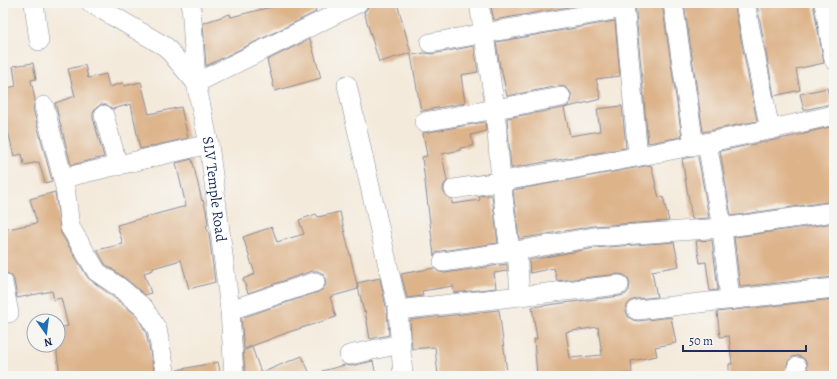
<svg xmlns="http://www.w3.org/2000/svg" width="837" height="379" font-family="Alegreya,serif">
<style>
.building{fill:#ddb38a;fill-rule:evenodd}
.lines{fill:none;stroke-linecap:round;stroke-linejoin:round}
.minor-casing{stroke:#888c9c;stroke-width:20}
.minor{stroke:#fff;stroke-width:19}
.labels{text-anchor:middle;stroke-width:3.5;stroke-linejoin:round;paint-order:stroke}
.street-label{font-size:15px;fill:#1b2f5e;stroke:#f6f6f2}
</style>
<rect width="100%" height="100%" fill="#f6f6f2"/>
<filter id="ink" filterUnits="userSpaceOnUse"><feTurbulence type="fractalNoise" baseFrequency=".025" numOctaves="2"/><feDisplacementMap in="SourceGraphic" scale="8" xChannelSelector="R" yChannelSelector="G"/><feConvolveMatrix kernelMatrix="1 2 1 2 8 2 1 2 1" color-interpolation-filters="sRGB"/></filter>
<filter id="wash" filterUnits="userSpaceOnUse"><feTurbulence type="fractalNoise" baseFrequency=".012" numOctaves="4" result="noise"/><feDisplacementMap in="SourceGraphic" scale="16" xChannelSelector="R" yChannelSelector="G"/><feGaussianBlur stdDeviation="0.9" result="paint"/><feColorMatrix in="noise" values="0 0 0 0 0 0 0 0 0 0 0 0 0 0 0 0 0 1.4 0 .05"/><feComposite in="paint" operator="in"/></filter>
<g filter="url(#wash)">
<rect width="100%" height="100%" fill="#f4eadb"/>
<g id="blocks">
<g class="building">
<path d="M274,3H313L316,12L206,66L203,23L230,14L231,17L275,6Z"/>
<path d="M369,3H397L411,53L379,62L364,12L367,9Z"/>
<path d="M490,3H591L494,20Z"/>
<path d="M635,3H662L682,137L648,143Z"/>
<path d="M684,3H734L757,121L703,132Z"/>
<path d="M763,3H813L824,63L796,69L800,90L774,96L757,5Z"/>
<path d="M615,21L620,76L596,79L601,99L564,108L570,136L600,131L597,109L622,106L626,148L511,168L507,118L563,108L568,106L571,101L572,95L569,90L565,87L559,86L507,96L501,67L500,68L496,42Z"/>
<path d="M310,39L321,78L275,91L267,60Z"/>
<path d="M474,46L478,72L461,75L465,103L421,111L411,55L425,53L432,54Z"/>
<path d="M33,63L36,79L31,80L35,100L33,109L52,181L45,183L39,162L24,165L22,154L14,156L6,123L3,125V89L16,86L13,66Z"/>
<path d="M85,65L88,78L106,74L109,87L123,83L124,86L141,82L149,114L181,107L188,138L140,149L131,104L113,109L107,105L101,104L96,108L93,113V118L104,157L71,165L55,103L75,96L68,69Z"/>
<path d="M827,88L831,104L804,110L800,94Z"/>
<path d="M485,122L486,131L471,135L473,146L460,148V150L442,154L447,181L444,185L443,190L446,196L452,199V204L480,200L479,196L492,195L498,243L441,251L436,253L434,256L422,157L427,156L423,133Z"/>
<path d="M834,126V201L731,216L720,151L809,133V132Z"/>
<path d="M698,156L709,218L692,219L682,159Z"/>
<path d="M192,159L202,201L203,200L206,210L208,225L206,226L209,234L215,282L189,289L181,260L153,268V270L144,273L151,293L145,295L126,279L105,264L97,250L123,244L117,225L186,206L176,163Z"/>
<path d="M651,165L659,198L663,197L669,221L593,226L519,239L513,190Z"/>
<path d="M55,192L61,233L88,278L112,296L136,315L146,332L155,376H60L57,353L58,328L68,326L61,298L54,300L52,291L17,298L14,280L11,275L6,273L3,258V230L37,223L30,199Z"/>
<path d="M340,212L358,289L330,297L336,317L289,332L244,349L241,318L318,292L323,289L326,284L325,278L323,274L318,271H312L248,293L243,279L255,274L243,237L272,227L277,242L304,234L299,220L316,214L318,217Z"/>
<path d="M834,223V277L740,287L734,237Z"/>
<path d="M712,240L718,290L710,291L706,262L700,263L696,241Z"/>
<path d="M674,242L679,266L652,271L657,297L636,299L631,301L627,305L626,311L628,317L633,320L638,321L671,317L676,343L655,347L657,356L631,361L632,373L599,376H537L534,339H537L532,307L620,296L626,294L629,290L630,284L628,278L624,275L618,274L557,281L554,268L530,273L529,260L595,248ZM598,327L602,355L570,358L566,332Z"/>
<path d="M507,264V271L494,273L496,288L454,293L453,286L422,291L423,296L407,298L401,274L434,268L439,272L445,273Z"/>
<path d="M380,278L387,312L389,335L370,339L365,311L364,312L357,283Z"/>
<path d="M834,299V322H831L834,341V376H807V362L803,358L798,356L792,357L788,361L785,376H729V364H732L729,336L720,337L717,312Z"/>
<path d="M499,310L507,372L473,376H438L435,347L412,349L410,320Z"/>
<path d="M252,347L261,373L302,356L311,376H247L245,369L243,351Z"/>
<path d="M373,361L376,376H322V371L345,365L351,366Z"/>
<path d="M218,362L221,376H177V370Z"/>
</g>
</g>
</g>
<g filter="url(#ink)">
<use href="#blocks" fill-opacity="0" stroke="#888c9c" stroke-width="1"/>
<g class="lines">
<g class="minor-casing">
<g id="minor">
<path d="M34,3L39,41"/>
<path d="M91,3L166,47L196,83L358,3"/>
<path id="s1" d="M191,3L196,83L209,144L230,310L234,376"/>
<path d="M479,3L495,108L501,181L510,252L594,237L722,228L834,212"/>
<path d="M624,3L638,156"/>
<path d="M673,3L694,145"/>
<path d="M745,3L770,130"/>
<path d="M824,3L834,60"/>
<path d="M430,43L625,8"/>
<path d="M347,85L398,310L403,376"/>
<path d="M44,106L65,187L70,227L97,272L119,287L144,308L157,329L166,376"/>
<path d="M104,115L118,166"/>
<path d="M424,122L561,97"/>
<path d="M707,143L722,228L730,300"/>
<path d="M63,178L209,144"/>
<path d="M454,189C581,169 708,144 834,115"/>
<path d="M443,262L510,252"/>
<path d="M3,283L9,313"/>
<path d="M520,296L619,285"/>
<path d="M230,310L315,282"/>
<path d="M398,310L520,296L517,250"/>
<path d="M637,310L834,288"/>
<path d="M349,355L401,344"/>
<path d="M796,376L797,367"/>
</g>
</g>
<use href="#minor" class="minor"/>
</g>
</g>
<g class="labels">
<g class="street-label">
<text dy="5" stroke="none"><textPath href="#s1" startOffset="188">SLV Temple Road</textPath></text>
</g>
</g>
<rect width="837" height="379" fill="none" stroke="#f6f6f2" stroke-width="16"/>
<g transform="translate(46 333) rotate(166)"><circle r="19" fill="#f6f6f2" stroke="#9ea6b7"/>
<path d="M0-3L7 15L0 10L-7 15Z" fill="#1f6fb2"/>
<text y="-6" font-size="11" font-weight="bold" text-anchor="middle" fill="#1b2f5e">N</text>
</g>
<path d="M683 345v6h123v-6" fill="none" stroke="#1b2f5e" stroke-width="2"/>
<text x="689" y="345" font-size="12" fill="#1b2f5e" stroke="#f6f6f2" stroke-width="3" paint-order="stroke">50 m</text>
</svg>
